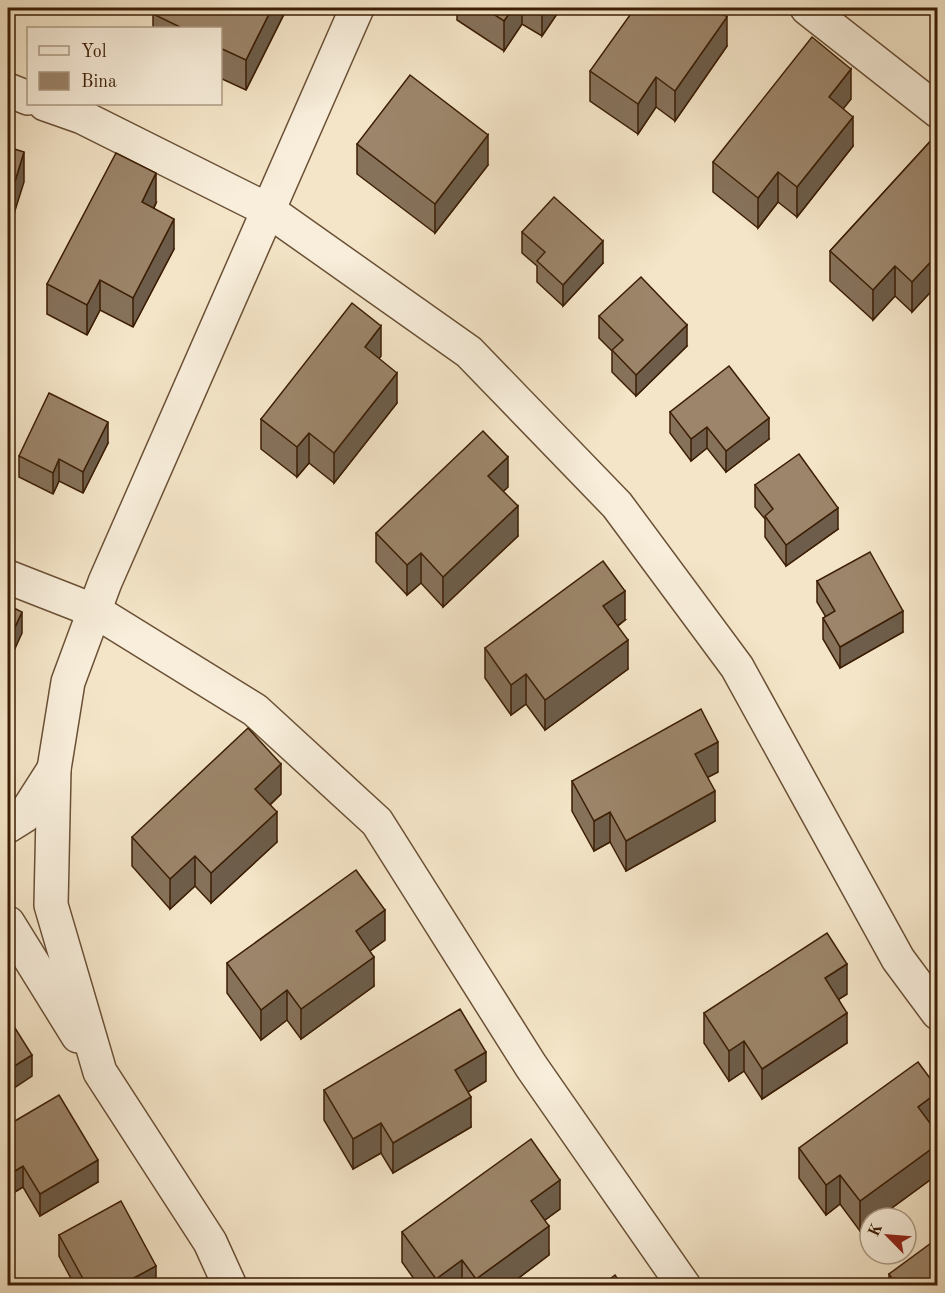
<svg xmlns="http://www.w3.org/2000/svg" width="945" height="1293" font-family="'Old Standard TT',serif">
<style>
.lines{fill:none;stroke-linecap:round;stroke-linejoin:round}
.minor-casing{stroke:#6a5035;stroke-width:36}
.minor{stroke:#f8eedb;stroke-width:33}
.wall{fill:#86725b;stroke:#3c1e04;stroke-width:1.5}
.shaded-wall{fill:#6d5d4a;stroke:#3c1e04;stroke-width:1.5}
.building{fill:#9c856a;stroke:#3c1e04;stroke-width:1.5}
</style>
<rect width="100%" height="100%" fill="#f4e5c8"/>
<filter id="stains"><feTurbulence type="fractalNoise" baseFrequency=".00333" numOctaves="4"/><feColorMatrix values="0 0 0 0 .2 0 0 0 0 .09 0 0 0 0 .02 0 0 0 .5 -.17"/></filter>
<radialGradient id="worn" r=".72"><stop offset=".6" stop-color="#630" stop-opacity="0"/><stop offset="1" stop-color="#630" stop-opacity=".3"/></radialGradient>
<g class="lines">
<g class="minor-casing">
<g id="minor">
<path d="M807,8L938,111"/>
<path d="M8,90L28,98"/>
<path d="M45,104L82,117L268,210L469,352L617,505L737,667L898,959L938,1013"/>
<path d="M8,577L95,611L255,710L377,822L531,1066L684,1286"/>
<path d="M8,826L24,816L54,769"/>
<path d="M8,923L78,1036"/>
<path d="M230,1286L210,1242L100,1072L51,905L54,769L68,682L105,582L357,8"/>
</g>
</g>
<use href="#minor" class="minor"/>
</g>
<g class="wall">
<path d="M284,8V14L246,90L220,78V28H153V14Z"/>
<path d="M457,8H561L542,36L522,24L504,51L457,20Z"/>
<path d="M716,9L727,46L675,121L656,107L638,134L590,101V71Z"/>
<path d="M851,99L843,108L853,146L797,217L778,202L758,228L713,192V162Z"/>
<path d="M937,134L938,284L912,312L895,296L873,320L830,281V251Z"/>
<path d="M357,144L488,165L435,233L357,174Z"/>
<path d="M156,203L154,208L174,249L133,327L100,310L87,335L47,314V284Z"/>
<path d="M522,232L603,263L563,306L537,282V266L522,253Z"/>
<path d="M599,316L687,346L636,396L612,372V351L599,338Z"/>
<path d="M381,356L379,358L397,403L334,483L309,463L297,477L261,449V419Z"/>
<path d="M670,412L769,439L726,472L707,448L691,461L670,433Z"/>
<path d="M108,443L83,493L59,481L53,494L19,477V456Z"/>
<path d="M755,485L838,529L786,566L765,537V519L755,507Z"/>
<path d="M508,487L503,491L518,536L443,607L421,583L407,595L376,562V533Z"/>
<path d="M817,581L903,632L840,668L823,639V618L826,617L817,602Z"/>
<path d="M625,620L618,626L628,669L545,730L526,704L511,715L485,678V648Z"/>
<path d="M718,772L708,777L715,821L626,871L610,842L594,851L572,811V781Z"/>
<path d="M938,774V811L935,806V776Z"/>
<path d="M281,794L270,805L277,842L211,903L195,886L170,909L132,866V837Z"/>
<path d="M385,940L370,951L374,986L301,1039L287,1020L261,1040L227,993V963Z"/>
<path d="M847,994L839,999L847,1043L762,1099L744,1071L729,1081L704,1043V1013Z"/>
<path d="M486,1081L468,1092L471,1127L393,1173L381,1153L353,1169L324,1120V1090Z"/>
<path d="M938,1122L932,1126L938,1134V1174L878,1218H870V1224L860,1231L840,1204L826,1215L799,1178V1148Z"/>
<path d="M8,1125L98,1182L40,1216L23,1187L10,1195L8,1190Z"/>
<path d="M560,1209L545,1220L549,1255L508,1286H419L402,1262V1232Z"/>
<path d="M59,1235L156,1286H75L59,1256Z"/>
<path d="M889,1274L938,1286H889Z"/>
</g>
<g class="shaded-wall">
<path d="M272,8H284V14L246,90V60Z"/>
<path d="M513,8H522V24L504,51V21Z"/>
<path d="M542,8H561L542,36Z"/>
<path d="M727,17V46L675,121V91Z"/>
<path d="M851,69V99L829,127V97Z"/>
<path d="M656,77V107L638,134V104Z"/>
<path d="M853,117V146L797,217V187Z"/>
<path d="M488,135V165L435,233V204Z"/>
<path d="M24,152V182L8,233V204Z"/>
<path d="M778,172V202L758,228V198Z"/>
<path d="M156,173V203L142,232V202Z"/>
<path d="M174,219V249L133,327V298Z"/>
<path d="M603,241V263L563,306V285Z"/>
<path d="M938,254V284L912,312V282Z"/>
<path d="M895,266V296L873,320V290Z"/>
<path d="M100,280V310L87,335V305Z"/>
<path d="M687,325V346L636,396V375Z"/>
<path d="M381,326V356L365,376V347Z"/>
<path d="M397,373V403L334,483V453Z"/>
<path d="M769,418V439L726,472V451Z"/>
<path d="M108,422V443L83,493V472Z"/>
<path d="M707,427V448L691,461V439Z"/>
<path d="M309,433V463L297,477V447Z"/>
<path d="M508,457V487L488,506V476Z"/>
<path d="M59,459V481L53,494V473Z"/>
<path d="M518,506V536L443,607V577Z"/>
<path d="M838,508V529L786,566V545Z"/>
<path d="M421,553V583L407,595V565Z"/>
<path d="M625,591V620L603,636V606Z"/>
<path d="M903,611V632L840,668V647Z"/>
<path d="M22,612V633L8,664V642Z"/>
<path d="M628,640V669L545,730V700Z"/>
<path d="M526,674V704L511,715V685Z"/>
<path d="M718,742V772L695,784V754Z"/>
<path d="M281,764V794L255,819V789Z"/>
<path d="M715,791V821L626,871V841Z"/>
<path d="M277,812V842L211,903V873Z"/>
<path d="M610,812V842L594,851V821Z"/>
<path d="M195,856V886L170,909V879Z"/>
<path d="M385,910V940L356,961V931Z"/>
<path d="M374,957V986L301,1039V1009Z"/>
<path d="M847,964V994L825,1008V978Z"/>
<path d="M287,990V1020L261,1040V1010Z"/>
<path d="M847,1013V1043L762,1099V1069Z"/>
<path d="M744,1041V1071L729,1081V1051Z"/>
<path d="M486,1052V1081L455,1100V1070Z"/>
<path d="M32,1055V1076L8,1092V1070Z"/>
<path d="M938,1092V1122L918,1137V1107Z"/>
<path d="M471,1097V1127L393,1173V1143Z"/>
<path d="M381,1123V1153L353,1169V1139Z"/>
<path d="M938,1144V1174L878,1218H870V1224L860,1231V1201Z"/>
<path d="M98,1160V1182L40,1216V1194Z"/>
<path d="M23,1166V1187L10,1195V1174Z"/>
<path d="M840,1175V1204L826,1215V1185Z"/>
<path d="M560,1180V1209L531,1230V1201Z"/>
<path d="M549,1226V1255L508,1286H476V1279Z"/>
<path d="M462,1260V1286H436V1279Z"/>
<path d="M156,1266V1286H119Z"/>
</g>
<g class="building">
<path d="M157,8H272L246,60L220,48V28H182L153,14Z"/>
<path d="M484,8H513L504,21Z"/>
<path d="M635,8H714L727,17L675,91L656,77L638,104L590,71Z"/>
<path d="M812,37L851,69L829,97L853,117L797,187L778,172L758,198L713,162Z"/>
<path d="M410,75L488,135L435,204L357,144Z"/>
<path d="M937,134L938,254L912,282L895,266L873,290L830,251Z"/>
<path d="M8,147L24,152L8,204Z"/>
<path d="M116,153L156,173L142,202L174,219L133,298L100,280L87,305L47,284Z"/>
<path d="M554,197L603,241L563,285L537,261L545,252L522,232Z"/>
<path d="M641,277L687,325L636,375L612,350L623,340L599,316Z"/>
<path d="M352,303L381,326L365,347L397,373L334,453L309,433L297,447L261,419Z"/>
<path d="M729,366L769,418L726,451L707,427L691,439L670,412Z"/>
<path d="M49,393L108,422L83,472L59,459L53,473L19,456Z"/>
<path d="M483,431L508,457L488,476L518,506L443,577L421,553L407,565L376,533Z"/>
<path d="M799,454L838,508L786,545L765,516L773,509L755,485Z"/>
<path d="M870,552L903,611L840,647L823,618L835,611L817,581Z"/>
<path d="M603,561L625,591L603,606L628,640L545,700L526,674L511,685L485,648Z"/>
<path d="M8,605L22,612L8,642Z"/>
<path d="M701,709L718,742L695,754L715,791L626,841L610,812L594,821L572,781Z"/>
<path d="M248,728L281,764L255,789L277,812L211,873L195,856L170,879L132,837Z"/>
<path d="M356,870L385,910L356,931L374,957L301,1009L287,990L261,1010L227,963Z"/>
<path d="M827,933L847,964L825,978L847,1013L762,1069L744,1041L729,1051L704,1013Z"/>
<path d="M460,1009L486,1052L455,1070L471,1097L393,1143L381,1123L353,1139L324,1090Z"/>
<path d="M8,1017L32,1055L8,1070Z"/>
<path d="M918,1062L938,1089V1092L918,1107L938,1134V1144L860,1201L840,1175L826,1185L799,1148Z"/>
<path d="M59,1095L98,1160L40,1194L23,1166L10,1174L8,1169V1125Z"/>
<path d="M531,1139L560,1180L531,1201L549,1226L476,1279L462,1260L436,1279L402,1232Z"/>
<path d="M121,1201L156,1266L119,1286H87L59,1235Z"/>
<path d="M938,1238V1286H897L889,1274Z"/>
<path d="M615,1275L622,1286H601Z"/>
</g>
<rect width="945" height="1293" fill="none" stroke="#f4e5c8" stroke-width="30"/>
<rect x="9" y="9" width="927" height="1275" fill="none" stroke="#3c1e04" stroke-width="3"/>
<rect x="15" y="15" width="915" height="1263" fill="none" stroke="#3c1e04" stroke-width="1.5"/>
<rect x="27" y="27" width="195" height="78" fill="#f8eedb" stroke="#ad9b85" stroke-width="1.5"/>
<rect x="39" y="46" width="30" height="9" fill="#f8eedb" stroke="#ad9b85" stroke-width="1.5"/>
<text x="81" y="57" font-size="18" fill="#3c1e04">Yol</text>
<rect x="39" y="72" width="30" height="18" fill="#9c856a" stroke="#ad9b85" stroke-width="1.5"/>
<text x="81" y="87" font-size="18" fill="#3c1e04">Bina</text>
<g transform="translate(888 1236) rotate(295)"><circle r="28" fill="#f8eedb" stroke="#ad9b85" stroke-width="1.5"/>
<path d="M0-4.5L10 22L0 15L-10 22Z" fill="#8f2418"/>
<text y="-9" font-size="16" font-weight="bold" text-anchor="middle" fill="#3c1e04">K</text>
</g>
<rect width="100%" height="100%" filter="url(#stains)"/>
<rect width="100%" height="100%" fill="url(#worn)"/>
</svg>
